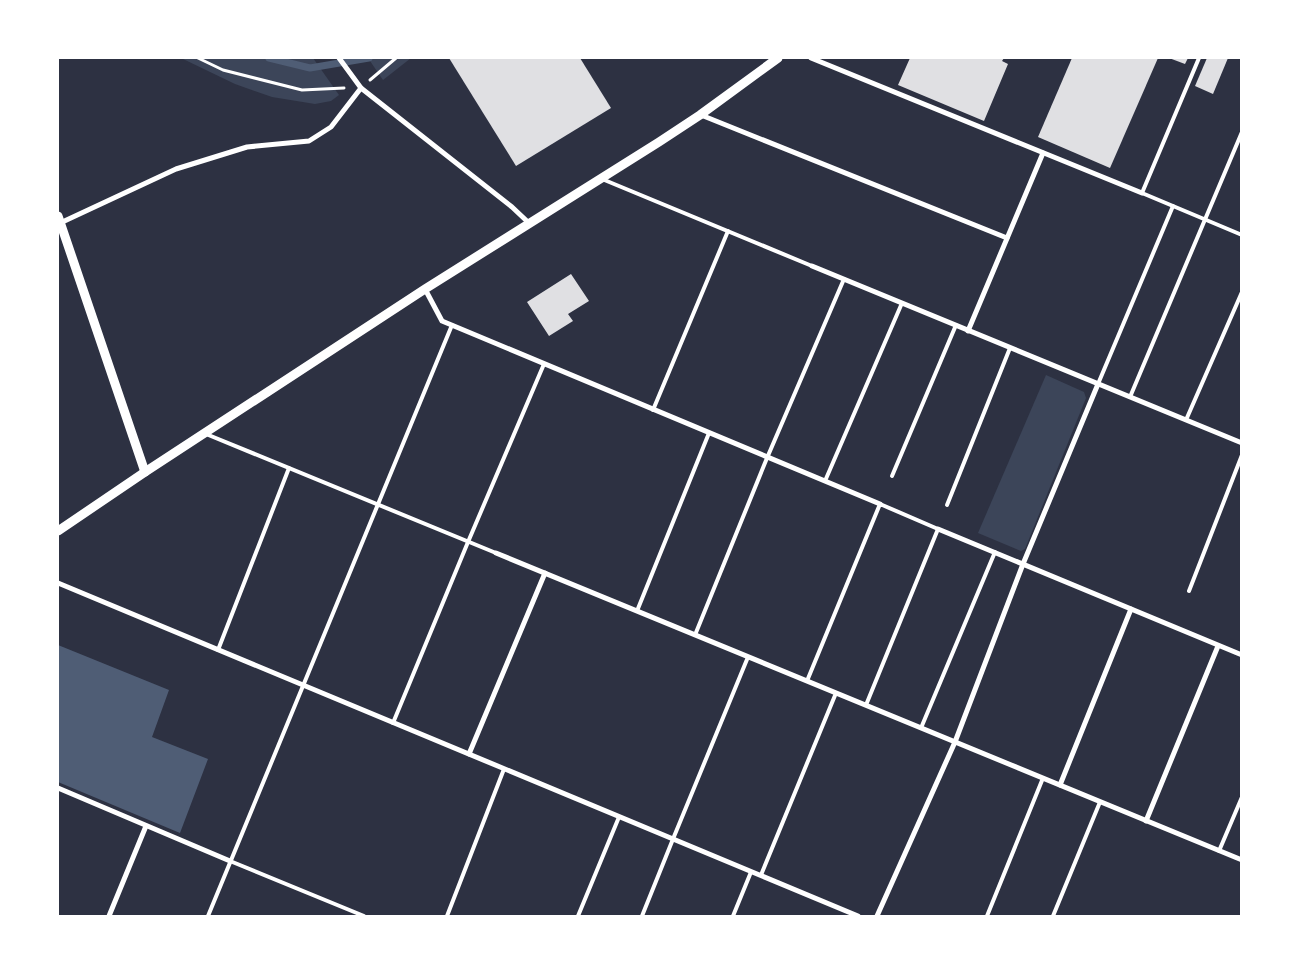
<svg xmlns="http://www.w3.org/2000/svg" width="1299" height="974" font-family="Cabin,sans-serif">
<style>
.green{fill:#3c4559}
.water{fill:#4f5d75}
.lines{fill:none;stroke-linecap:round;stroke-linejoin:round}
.stream{stroke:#4f5d75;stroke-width:7}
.building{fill:#e0e0e3}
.path{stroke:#fff;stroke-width:3}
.service{stroke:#fff;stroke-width:4}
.minor{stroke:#fff;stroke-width:5}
.tertiary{stroke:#fff;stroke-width:9}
</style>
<rect width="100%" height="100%" fill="#2d3142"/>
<g class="green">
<path d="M181,58H313L339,95L331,101L315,104L272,97L235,84Z"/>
<path d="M368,58H411L383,80Z"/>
<path d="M1046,375L1084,392L1086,398L1025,549L1021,551L978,533Z"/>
</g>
<path class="water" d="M58,645L169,690L152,737L208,759L180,833L58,782Z"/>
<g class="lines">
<path class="stream" d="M269,58L310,68L369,58"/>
</g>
<g class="building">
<path d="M449,58H580L611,108L516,166Z"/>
<path d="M910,58H1004L1002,61L1008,64L984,121L898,85Z"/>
<path d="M1072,58H1158L1110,168L1038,137Z"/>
<path d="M1169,58H1188L1185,64Z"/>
<path d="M1207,58H1228L1213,94L1195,86Z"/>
<path d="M571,274L589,301L568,314L573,321L549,336L527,302Z"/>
</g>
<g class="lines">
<g class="path">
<path d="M198,58L223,70L302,90L344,88"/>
<path d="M370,80L396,58"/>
</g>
<g class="service">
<path d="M1199,58L1142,193L1242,235"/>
<path d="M602,179L812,266"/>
<path d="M1098,384L1173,206"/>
<path d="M1130,397L1242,132"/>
<path d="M653,410L728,231"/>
<path d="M1186,420L1242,292"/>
<path d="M206,434L496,553"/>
<path d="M892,476L956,325"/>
<path d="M825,481L902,303"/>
<path d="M947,505L1010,348"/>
<path d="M1189,591L1242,455"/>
<path d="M637,611L709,433"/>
<path d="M695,635L767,458L844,279"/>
<path d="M218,650L289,468"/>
<path d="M807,681L880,504L938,529L866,705"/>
<path d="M393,723L468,542L544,364"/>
<path d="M921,728L995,552"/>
<path d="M1219,851L1242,797"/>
<path d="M230,861L364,916"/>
<path d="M761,875L836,693"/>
<path d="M208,916L452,325"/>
<path d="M447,916L504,769"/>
<path d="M578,916L619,817"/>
<path d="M642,916L673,839L748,657"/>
<path d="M733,916L751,872"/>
<path d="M987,916L1043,778"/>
<path d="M1053,916L1100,802"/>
</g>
<g class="minor">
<path d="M339,58L361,88L512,207L530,224"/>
<path d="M811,58L1142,193"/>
<path d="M701,115L1007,238"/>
<path d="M58,224L176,169L247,147L309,141L331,127L361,88"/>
<path d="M812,266L1242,443"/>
<path d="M425,289L442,321L880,504"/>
<path d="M968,331L1043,153"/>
<path d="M938,529L1242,655"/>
<path d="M496,553L1242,860"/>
<path d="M58,583L858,916"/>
<path d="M469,754L545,573"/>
<path d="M1060,785L1131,609"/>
<path d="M58,788L230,861"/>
<path d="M1146,821L1218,646"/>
<path d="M109,916L146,826"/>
<path d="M877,916L955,742L1023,564L1098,384"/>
</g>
<g class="tertiary">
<path d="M58,216L145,472"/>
<path d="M58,531L145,472L425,289L659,142L700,115L778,58"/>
</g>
</g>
<rect width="1299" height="974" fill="none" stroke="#ffffff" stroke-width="118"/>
</svg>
